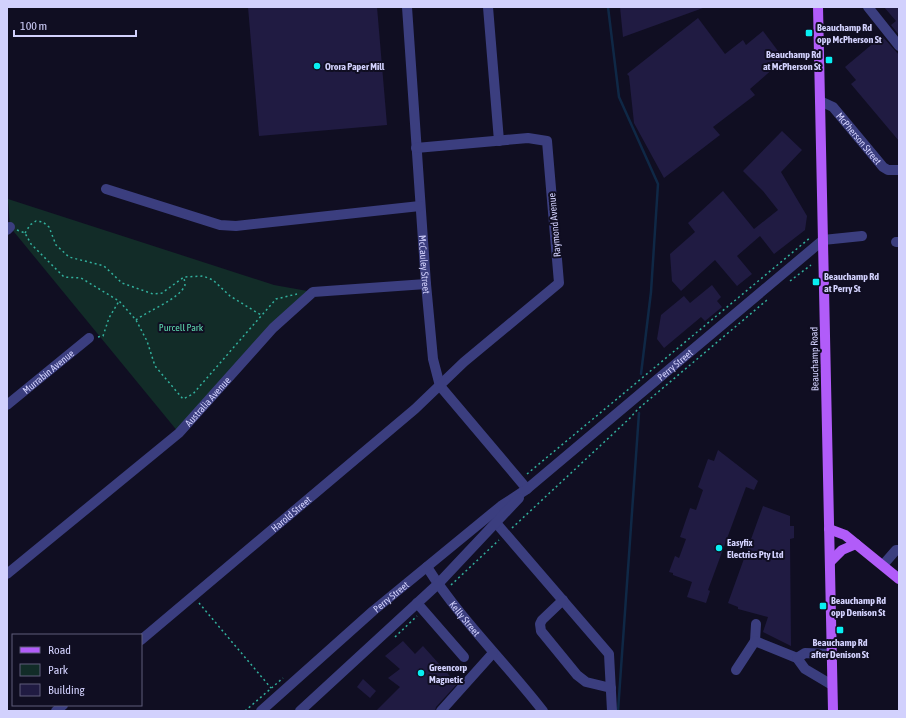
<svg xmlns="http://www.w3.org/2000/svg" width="906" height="718" font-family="'Asap Condensed',sans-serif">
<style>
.green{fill:#122c28}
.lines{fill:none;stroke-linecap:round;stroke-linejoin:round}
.stream{stroke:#0f2846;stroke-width:2.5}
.building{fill:#201b42}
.path{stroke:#32b09d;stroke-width:1.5;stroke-dasharray:2 3;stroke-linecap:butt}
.minor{stroke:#3b3e7f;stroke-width:10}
.major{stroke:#b15cf9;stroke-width:10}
.poi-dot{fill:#08eff2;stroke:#100e22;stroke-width:1.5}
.labels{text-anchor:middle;stroke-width:4;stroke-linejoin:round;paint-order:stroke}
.poi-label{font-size:10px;font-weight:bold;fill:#d2d1fd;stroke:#100e22;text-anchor:start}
.street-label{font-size:10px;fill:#d2d1fd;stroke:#100e22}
.park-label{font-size:10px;fill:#5fdbb1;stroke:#100e22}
</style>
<rect width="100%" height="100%" fill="#100e22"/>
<path class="green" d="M8,199L274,285L313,292L179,433L10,227Z"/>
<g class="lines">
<g class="stream">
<path d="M608,7L619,97L658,184L651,292L641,374"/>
<path d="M618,711L639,413"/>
</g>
</g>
<g class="building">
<path d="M248,7H377L387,125L259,136Z"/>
<path d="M620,7H703V8L623,37Z"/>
<path d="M884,7H899V35L891,25L896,21Z"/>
<path d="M698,18L725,54L743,40L746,45L763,31L784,59L750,89L755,95L713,127L720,135L664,178L634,123L629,76L627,74Z"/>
<path d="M882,36L899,55V141L851,84L856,80L845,67Z"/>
<path d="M782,131L802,150L781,172L807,216L805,230L774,254L760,236L737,256L752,274L737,286L715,260L681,291L672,281L670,254L695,232L688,223L723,191L754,229L778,210L763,191L743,171Z"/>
<path d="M712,285L721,297L717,301L722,307L705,321L701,317L664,348L657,339L661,315L684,296L690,303Z"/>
<path d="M718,450L758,481L754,490L746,487L708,590L710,591L706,603L687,597L692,582L673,575V573L669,572L675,556L679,558L686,539L680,537L690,508L696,510L703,490L698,487L708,459L714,461Z"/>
<path d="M763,506L790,516V526H794V538L790,539L791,646L763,632L768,617L738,609V607L728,603Z"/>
<path d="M403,641L415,654L423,646L457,684L436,707L435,711H376L400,687L388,678L400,669L385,656Z"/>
<path d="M363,679L376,691L370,698L357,687Z"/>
</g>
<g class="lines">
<g class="path">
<path d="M17,230L25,233L31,244L64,277L81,278L119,301L136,320L147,341L155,366L183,399L193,394L199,387L276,299L297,294"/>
<path d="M25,233L30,225L36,221L43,222L49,227L56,245L69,257L104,266L122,283L153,294L162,293L184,277L203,276L213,280L230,296L261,315"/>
<path d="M790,281L811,265"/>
<path d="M136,320C149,310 180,299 185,285L184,277"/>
<path d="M98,337L103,336L109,318L119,301"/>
<path d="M527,474L811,237"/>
<path d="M512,528L630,418L638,409L767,300"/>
<path d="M451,585L499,540"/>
<path d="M199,603L271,688"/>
<path d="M395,637L417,616"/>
<path d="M245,711L283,678"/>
</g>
<g class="minor">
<path id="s1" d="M407,7L426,284L433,359L440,386L527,489"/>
<path d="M488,7L499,141"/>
<path d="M868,7L899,46"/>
<path id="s2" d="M820,101L833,107L883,167L888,170H899"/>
<path d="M106,189L220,225L236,226L420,206"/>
<path d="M7,230L10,227"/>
<path d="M896,242H899"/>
<path id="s3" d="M7,405L89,338"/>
<path d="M497,524L609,654L612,711"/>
<path d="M883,565L896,550H899"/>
<path id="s4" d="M427,567C460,619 505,662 543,711"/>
<path id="s5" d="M7,574L179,433L273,328L313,292L426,284"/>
<path d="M563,600L542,620L540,624L541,631L577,675L586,682L611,688"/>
<path d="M417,603L464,657"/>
<path d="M756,624L755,641L797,658L805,669L832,685"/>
<path id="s6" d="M141,640L415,409L464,362L559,283L547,141L528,138L416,148"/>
<path d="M797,658L805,653L832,654"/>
<path d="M736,670L755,641"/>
<path d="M56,711L63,705"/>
<path id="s7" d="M261,711L373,611L501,506L527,489L823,240L862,236"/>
<path d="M300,711L438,584L519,498"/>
<path d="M441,711L493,653"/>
</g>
<g class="major">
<path d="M818,7L833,711"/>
<path d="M829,529L845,535L899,579"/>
<path d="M830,562L842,550L856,544"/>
</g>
</g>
<g class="poi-dot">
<rect x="805" y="29" width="8" height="8" rx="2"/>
<rect x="825" y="56" width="8" height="8" rx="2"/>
<circle cx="317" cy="66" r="4"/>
<rect x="812" y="278" width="8" height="8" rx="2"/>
<circle cx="719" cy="548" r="4"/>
<rect x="819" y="602" width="8" height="8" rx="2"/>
<rect x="836" y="626" width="8" height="8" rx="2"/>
<circle cx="421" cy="673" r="4"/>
</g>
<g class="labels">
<g class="poi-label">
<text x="817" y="31">Beauchamp Rd<tspan x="817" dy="12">opp McPherson St</tspan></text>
<text x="821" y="58" text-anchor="end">Beauchamp Rd<tspan x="821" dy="12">at McPherson St</tspan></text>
<text x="325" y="70">Orora Paper Mill</text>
<text x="824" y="280">Beauchamp Rd<tspan x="824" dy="12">at Perry St</tspan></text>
<text x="727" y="546">Easyfix<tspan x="727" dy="12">Electrics Pty Ltd</tspan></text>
<text x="831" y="604">Beauchamp Rd<tspan x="831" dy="12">opp Denison St</tspan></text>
<text x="840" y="646" text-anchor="middle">Beauchamp Rd<tspan x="840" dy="12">after Denison St</tspan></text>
<text x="429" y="671">Greencorp<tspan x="429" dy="12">Magnetic</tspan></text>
</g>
<g class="street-label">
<text dy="4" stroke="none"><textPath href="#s2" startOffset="55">McPherson Street</textPath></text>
<text transform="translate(554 225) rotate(-95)" y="4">Raymond Avenue</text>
<text dy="4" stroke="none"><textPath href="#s1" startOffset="258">McCauley Street</textPath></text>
<text transform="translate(814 359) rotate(-91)" y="4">Beauchamp Road</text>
<text dy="4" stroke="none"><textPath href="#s7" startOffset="540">Perry Street</textPath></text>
<text dy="4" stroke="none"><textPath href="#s3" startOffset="53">Murrabin Avenue</textPath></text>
<text dy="4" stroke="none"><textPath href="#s5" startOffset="265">Australia Avenue</textPath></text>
<text dy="4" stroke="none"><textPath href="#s6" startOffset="196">Harold Street</textPath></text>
<text dy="4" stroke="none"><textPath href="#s7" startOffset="173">Perry Street</textPath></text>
<text dy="4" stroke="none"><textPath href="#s4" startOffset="64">Kelly Street</textPath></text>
</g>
<g class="park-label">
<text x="181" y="331">Purcell Park</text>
</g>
</g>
<rect width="906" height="718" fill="none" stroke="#d2d1fd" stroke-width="16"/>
<rect x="12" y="634" width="130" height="72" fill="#100e22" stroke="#5e5c7a"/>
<rect x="20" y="647" width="20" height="6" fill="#b15cf9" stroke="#5e5c7a"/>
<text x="48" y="654" font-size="12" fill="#d2d1fd">Road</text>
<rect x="20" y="664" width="20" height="12" fill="#122c28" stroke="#5e5c7a"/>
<text x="48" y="674" font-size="12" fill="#d2d1fd">Park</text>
<rect x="20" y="684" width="20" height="12" fill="#201b42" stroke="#5e5c7a"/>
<text x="48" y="694" font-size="12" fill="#d2d1fd">Building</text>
<path d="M14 30v6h122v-6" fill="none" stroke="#d2d1fd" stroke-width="2"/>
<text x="20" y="30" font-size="12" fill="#d2d1fd" stroke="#100e22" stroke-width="3" paint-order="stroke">100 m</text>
</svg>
